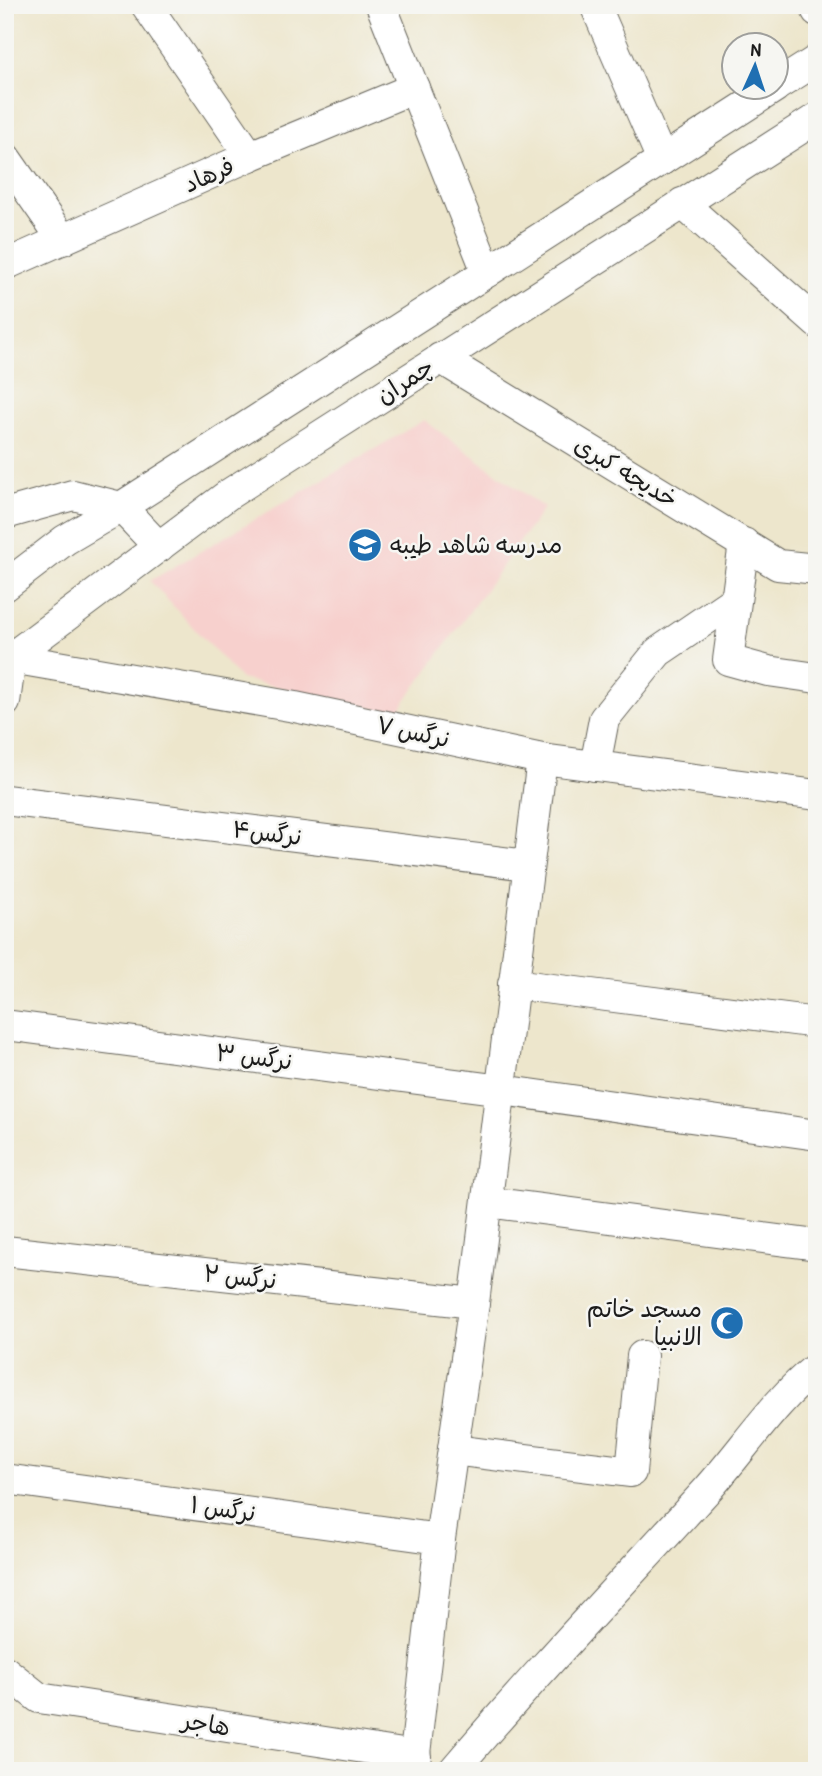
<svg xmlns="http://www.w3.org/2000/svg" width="822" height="1776" font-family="'Patrick Hand','Playpen Sans Arabic',sans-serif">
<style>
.built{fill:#f7d0cd}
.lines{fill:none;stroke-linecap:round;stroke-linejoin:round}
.minor-casing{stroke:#65635a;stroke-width:32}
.minor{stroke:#fff;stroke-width:30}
.labels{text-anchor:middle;stroke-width:5;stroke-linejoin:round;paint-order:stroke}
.street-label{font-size:24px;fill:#1c1c1c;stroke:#f6f6f2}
.poi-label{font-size:24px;fill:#1c1c1c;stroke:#f6f6f2;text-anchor:start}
</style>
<rect width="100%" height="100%" fill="#f6f6f2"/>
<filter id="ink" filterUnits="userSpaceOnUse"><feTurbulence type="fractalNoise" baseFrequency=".0143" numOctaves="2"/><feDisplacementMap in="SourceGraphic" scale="14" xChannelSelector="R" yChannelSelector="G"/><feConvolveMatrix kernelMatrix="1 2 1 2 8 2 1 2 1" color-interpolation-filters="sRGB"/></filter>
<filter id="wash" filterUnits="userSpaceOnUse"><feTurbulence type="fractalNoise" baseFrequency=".00686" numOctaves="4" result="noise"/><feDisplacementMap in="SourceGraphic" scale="28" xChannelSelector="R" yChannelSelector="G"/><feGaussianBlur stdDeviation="1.57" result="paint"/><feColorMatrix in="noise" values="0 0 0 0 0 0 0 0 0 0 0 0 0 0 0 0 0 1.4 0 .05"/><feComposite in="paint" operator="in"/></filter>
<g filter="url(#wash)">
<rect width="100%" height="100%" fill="#ede6cc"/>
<path class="built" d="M424,420L544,508L396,714L241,679L150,581Z"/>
</g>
<g filter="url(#ink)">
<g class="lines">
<g class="minor-casing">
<g id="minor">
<path d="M146,5L250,156"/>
<path d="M381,5L487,272"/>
<path d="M595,5L662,160"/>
<path d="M814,5L817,11"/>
<path d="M776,86L817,60"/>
<path d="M5,157L63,240"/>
<path d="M682,203L817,323"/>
<path d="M5,265L250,156L414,88"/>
<path d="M440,358L778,565L817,569"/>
<path d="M5,514L73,495L121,507L159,547"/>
<path d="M744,543L728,660L768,671L817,678"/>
<path d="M5,586L65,540L121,507L774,88"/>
<path d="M5,662L229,494L817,118"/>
<path d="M5,702L11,658L295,707L542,759L817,795"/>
<path d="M595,766L604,719L658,652L736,599"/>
<path d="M5,800L528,865"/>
<path d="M513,984L817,1023"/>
<path d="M5,1025L502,1090L817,1135"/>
<path d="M487,1202L817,1245"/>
<path d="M5,1251L474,1303"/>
<path d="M453,1450L631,1472L642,1356"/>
<path d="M5,1479L440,1539"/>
<path d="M5,1671L39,1698L416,1756"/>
<path d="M413,1771L440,1539L474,1303L542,759"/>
<path d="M453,1771C535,1674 622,1583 707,1490C744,1449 774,1401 817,1367"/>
</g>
</g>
<use href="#minor" class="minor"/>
</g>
</g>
<defs>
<g id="school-disc" transform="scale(1.75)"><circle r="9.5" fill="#1f6fb2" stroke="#f6f6f2"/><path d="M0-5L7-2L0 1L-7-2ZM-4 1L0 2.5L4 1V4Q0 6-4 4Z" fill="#fff"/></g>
<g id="mosque-disc" transform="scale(1.75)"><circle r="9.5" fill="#1f6fb2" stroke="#f6f6f2"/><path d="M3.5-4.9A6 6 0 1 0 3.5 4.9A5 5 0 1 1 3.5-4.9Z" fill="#fff"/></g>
</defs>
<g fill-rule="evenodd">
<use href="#school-disc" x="365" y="545"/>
<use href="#mosque-disc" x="727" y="1323"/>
</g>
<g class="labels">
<g class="street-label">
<text transform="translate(209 175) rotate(-24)" y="8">فرهاد</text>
<text transform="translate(405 381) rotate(-33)" y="8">چمران</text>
<text transform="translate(626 472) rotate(31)" y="8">خدیجه کبری</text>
<text transform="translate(413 732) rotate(12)" y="8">نرگس ۷</text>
<text transform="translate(267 833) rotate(7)" y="8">نرگس۴</text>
<text transform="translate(254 1057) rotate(7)" y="8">نرگس ۳</text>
<text transform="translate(240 1277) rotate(6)" y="8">نرگس ۲</text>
<text transform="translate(223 1509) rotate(8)" y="8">نرگس ۱</text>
<text transform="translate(206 1724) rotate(9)" y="8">هاجر</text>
</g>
<g class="poi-label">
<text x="390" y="553">مدرسه شاهد طیبه</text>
<text x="702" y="1317" text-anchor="end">مسجد خاتم<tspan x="702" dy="28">الانبیا</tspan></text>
</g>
</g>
<rect width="822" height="1776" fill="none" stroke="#f6f6f2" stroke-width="28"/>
<g transform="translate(755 66) rotate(3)"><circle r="33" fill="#f6f6f2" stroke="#9f9f9c" stroke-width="2"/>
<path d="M0-5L12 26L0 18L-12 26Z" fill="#1f6fb2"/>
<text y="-10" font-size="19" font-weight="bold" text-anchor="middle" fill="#1c1c1c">N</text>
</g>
</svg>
